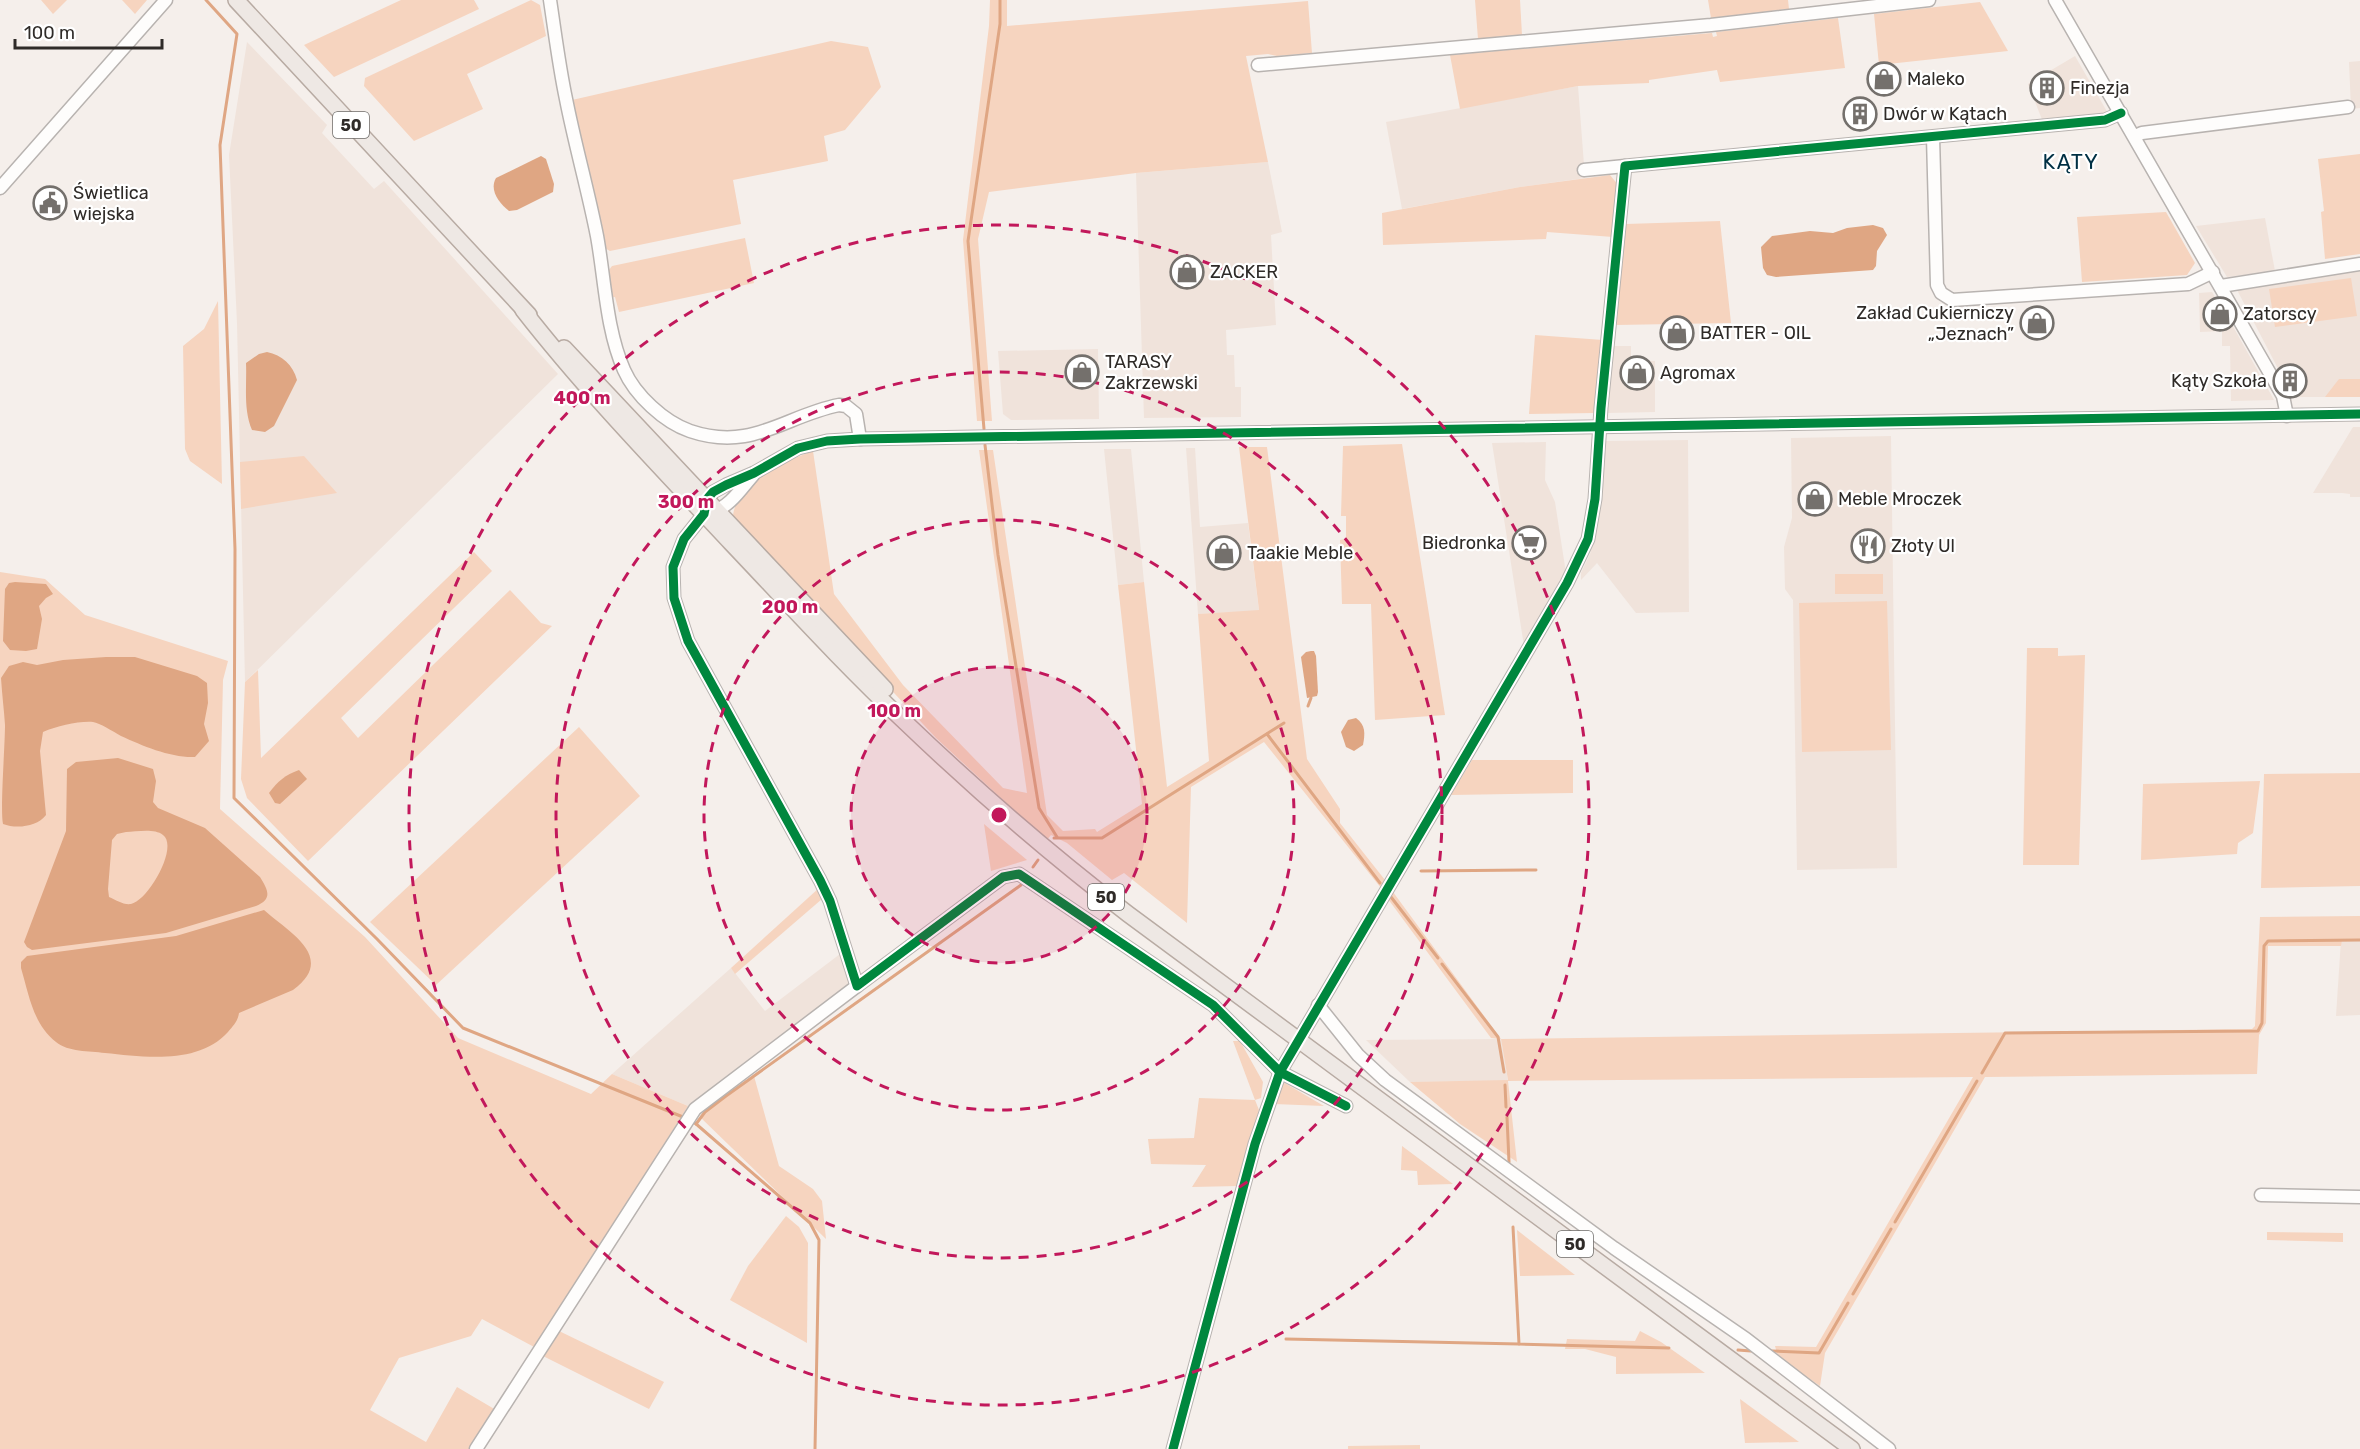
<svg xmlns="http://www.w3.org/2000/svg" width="2360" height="1449" font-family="Rubik,sans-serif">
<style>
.built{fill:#f0e3db}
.green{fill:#f6d4bf}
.water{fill:#dfa683;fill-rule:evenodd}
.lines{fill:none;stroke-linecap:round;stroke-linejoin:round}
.stream{stroke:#dfa683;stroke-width:3}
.minor-casing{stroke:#b8b3b0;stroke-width:15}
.major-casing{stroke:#b8aba3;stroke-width:18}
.minor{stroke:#fefdfc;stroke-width:12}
.major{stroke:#eee8e4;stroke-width:15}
.cycleway-casing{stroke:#fff;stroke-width:13}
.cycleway{stroke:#00873e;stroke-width:9}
.ring{fill:none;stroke:#c2185b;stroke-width:3;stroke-dasharray:10 8}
.labels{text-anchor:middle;stroke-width:4.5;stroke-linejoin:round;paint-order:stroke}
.shield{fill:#fff;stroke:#6d6b68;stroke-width:1.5}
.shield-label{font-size:16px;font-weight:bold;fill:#2f2b28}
.poi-label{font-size:18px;fill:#2f2b28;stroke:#fff;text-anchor:start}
.quarter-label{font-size:21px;letter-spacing:1.5px;fill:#003044;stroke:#fff}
.centre{fill:#c2185b;stroke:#fff;stroke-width:3}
.ring-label{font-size:18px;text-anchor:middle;font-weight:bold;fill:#c2185b;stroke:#fff;stroke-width:4.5;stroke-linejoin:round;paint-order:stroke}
</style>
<rect width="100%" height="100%" fill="#f5efeb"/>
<g class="built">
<path d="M247,42L327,125L322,133L374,189L384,181L558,374L245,682L237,323L229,155Z"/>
<path d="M2075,56L2109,115L2043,122L2028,84Z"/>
<path d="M2360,61V108L2351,109L2349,62Z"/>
<path d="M1578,86L1585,178L1520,187L1402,209L1386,122Z"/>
<path d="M1268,162L1282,232L1271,235L1276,325L1226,330L1227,355H1234L1235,387H1241V417L1144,418L1136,173Z"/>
<path d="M2265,218L2275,271L2227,277L2196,226Z"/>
<path d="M2360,270V397H2296L2284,380L2236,288Z"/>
<path d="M2212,292L2230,321L2274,400L2231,401L2230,346H2222V331L2200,332L2199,293Z"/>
<path d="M1614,346H1631V358H1635V360L1655,361V412L1607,413Z"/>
<path d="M1098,349L1099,419L1011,420L1003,414L998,351Z"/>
<path d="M2353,427H2360V497H2350V494L2342,493H2313Z"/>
<path d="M1891,436L1897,868L1797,870L1793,600L1785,589L1784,547L1792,518L1791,438Z"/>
<path d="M1688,440L1689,612L1636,613L1597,563L1581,580V573L1590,554L1600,511L1606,441Z"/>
<path d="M1546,442L1545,480L1555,502L1566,573L1524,646L1492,443Z"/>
<path d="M1186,448H1195L1200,527L1248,523L1259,611L1198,614Z"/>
<path d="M1104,449H1131L1144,582L1118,585Z"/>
<path d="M2341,940H2360V1015L2336,1016Z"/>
<path d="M840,954L849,982L845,988L688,1106L612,1074L731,968L765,1011Z"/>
<path d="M1501,1039L1508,1081L1410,1082L1366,1040Z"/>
</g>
<g class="green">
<path d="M41,0H67L53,14Z"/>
<path d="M122,0H147L135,14Z"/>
<path d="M401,0H474L479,9L334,77L304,45Z"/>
<path d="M531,0L540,5L546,36L467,74L483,109L414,141L364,86L365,78Z"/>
<path d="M990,0H1007V26L1308,1L1312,53L1277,56L1268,54L1246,56L1268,162L1136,173L989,192L978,239L992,421H977L963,240L989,26Z"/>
<path d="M1475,0H1520L1522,35L1478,39Z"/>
<path d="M1708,0H1788L1789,9L1711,18Z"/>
<path d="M1980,2L2008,51L1879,65L1874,14Z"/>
<path d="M1838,18L1845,68L1720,82L1717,70L1649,80V83L1578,86L1460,109L1450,55L1712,33L1713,37L1717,36L1716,32Z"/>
<path d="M831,41L868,47L881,87L845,130L824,136L828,161L733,180L741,224L610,251L601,246L572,100Z"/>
<path d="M2360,154V254L2325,259L2321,212L2324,211L2318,159Z"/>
<path d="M1610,175L1619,186L1613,237L1547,232L1546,239L1383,245L1382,213L1520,187Z"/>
<path d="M2166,212L2195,263L2187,275L2082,282L2077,217Z"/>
<path d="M1720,221L1731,323L1616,325L1626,224Z"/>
<path d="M745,238L754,283L619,312L615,297L610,298L606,274L612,266Z"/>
<path d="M2351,278L2357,316L2275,327L2269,289Z"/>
<path d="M218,301L222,484L190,461L185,449L183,346L204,329Z"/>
<path d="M1535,335L1603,340L1595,413L1529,414Z"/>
<path d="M2339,379H2360V397H2325Z"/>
<path d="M1402,444L1445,715L1375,720L1371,604H1342L1340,540L1346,539V516H1341L1343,446Z"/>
<path d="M1239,447H1267L1307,759L1340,809V823L1385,880L1381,888L1264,742L1191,787L1187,923L1124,873L1112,880L1067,843L1051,835L1047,840L1017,816L1016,812L936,738L733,520C731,486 786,460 813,451L834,594L903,685L1003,788L1027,793L979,450H993L1047,815L1063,831L1095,829L1097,832L1142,804L1118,585L1144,582L1167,787L1209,761L1198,614L1259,610Z"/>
<path d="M304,456L337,493L241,509L240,462Z"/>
<path d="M474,552L492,571L341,718L358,738L510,590L541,623L552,626L308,861L247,798L241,779L245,682L258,670L261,758Z"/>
<path d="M0,572L45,579L85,615L228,661L223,680L220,809L365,937L458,1038L591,1094L612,1074L688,1106L536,1348L482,1319L471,1336L399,1358L370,1410L426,1442L457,1387L496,1410L470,1449H0Z"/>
<rect x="1835" y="574" width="48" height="20"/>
<path d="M1887,601L1891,750L1802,752L1799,603Z"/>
<path d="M2027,648H2058V656L2085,655L2079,865H2023Z"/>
<path d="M579,727L640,796L436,985L370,922Z"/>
<path d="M1472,760H1573V793L1451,795Z"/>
<path d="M2360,773V886L2261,888L2264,774Z"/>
<path d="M2260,781L2253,833L2238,843L2237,854L2141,860L2143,784Z"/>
<path d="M984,824L1027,860L991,871Z"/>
<path d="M819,888L822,899L735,974L731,968Z"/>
<path d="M1393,892L1501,1039L2252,1029L2255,1026L2260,917L2360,916V940H2342L2341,946H2268L2266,1023L2259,1035L2257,1074L1985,1077L1825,1353L1820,1386L1778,1357L1775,1346L1816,1347L1973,1077L1508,1081L1517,1162L1460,1124L1410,1082L1508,1080L1501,1039L1491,1038L1388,899Z"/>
<path d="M1233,1041H1240L1263,1082L1261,1098L1255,1100L1259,1110L1238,1186L1192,1187L1206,1165L1151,1164L1148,1139L1194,1138L1199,1098L1255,1100Z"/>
<path d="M754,1076L779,1166L813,1189L822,1201L826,1239L700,1117Z"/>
<path d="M1283,1082L1324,1106L1274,1104Z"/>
<path d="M1402,1146L1453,1184L1418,1185L1417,1171L1401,1170Z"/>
<path d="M786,1216L799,1227L808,1243L807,1343L730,1300L748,1266Z"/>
<path d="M1517,1230L1575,1275L1520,1276Z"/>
<path d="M2267,1232L2343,1233V1242L2267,1240Z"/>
<path d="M557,1330L664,1382L649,1409L541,1355Z"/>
<path d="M1640,1331L1661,1342L1705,1373L1616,1374V1357L1585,1349H1565L1567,1339L1635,1341Z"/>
<path d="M1740,1399L1799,1442L1745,1443Z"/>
<path d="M1420,1445V1449H1348V1446Z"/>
</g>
<g class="water">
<path d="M541,156L546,159L554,184L553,192L517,210L509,211C499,203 489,190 496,178Z"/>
<path d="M1873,225L1883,228L1887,235L1877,251L1876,266L1873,270L1776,277L1767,275L1763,268L1761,247L1772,236L1810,231L1833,233L1847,228Z"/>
<path d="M267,352C282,355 293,365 297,380L274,426L265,432L252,430C243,409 247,385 246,363L259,354Z"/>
<path d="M15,582L46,584L53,594L46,598L39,606L42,619L37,649L26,651L10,650L3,641L5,589L9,583Z"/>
<path d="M1311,651H1314L1316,656L1318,692L1317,696L1307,698L1301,657L1306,652Z"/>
<path d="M106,657H135L197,676L207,683L208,703L204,724L209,741L195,757C171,758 143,746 121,736C112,731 100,723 93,722C78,721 58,726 43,732L40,751L46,815C37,827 16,829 3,824C0,809 5,747 5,725C4,710 2,694 1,678L9,666L23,662L37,665L63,660Z"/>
<path d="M1356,718C1366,725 1365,734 1363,745L1354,751L1346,747L1341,732L1348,720Z"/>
<path d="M118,758L153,769L156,781L153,802L158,808L205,828L260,877C268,890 273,899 256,906L166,933L32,950L27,947L24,942L66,831L67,769L76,762ZM126,832C136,832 154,828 163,835C179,847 148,901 131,904C123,905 116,900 109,897L108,889L112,840L117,834Z"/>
<path d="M299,770L307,779L280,804L275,803L269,793C278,781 285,775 299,770Z"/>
<path d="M264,910C287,931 338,957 293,990L239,1013C238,1021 233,1026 228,1032C198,1065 144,1057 105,1053C89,1051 68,1052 56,1042C33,1024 29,995 21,968V962L27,956L176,936Z"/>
</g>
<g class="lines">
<g class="stream">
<path d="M206,0L237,34L220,145L235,549L234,798L377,939L463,1028L683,1117"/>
<path d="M984,429L968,241L1000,24V0"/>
<path d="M985,445L998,555L1039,808L1057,837"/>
<path d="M1308,706L1311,698"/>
<path d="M1267,734L1380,883"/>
<path d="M1054,838H1102L1284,723"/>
<path d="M1033,867L1038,860"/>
<path d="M1421,871L1536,870"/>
<path d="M1391,897L1438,958"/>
<path d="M1442,964L1498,1037L1504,1072"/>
<path d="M1982,1073L2005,1033L2258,1031L2262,1023L2264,946L2268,941L2360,940"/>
<path d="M1505,1085L1506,1107"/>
<path d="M1507,1117L1509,1162"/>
<path d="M695,1123L810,1223L819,1240L815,1449"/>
<path d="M696,1124L705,1112L726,1096L1021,885"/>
<path d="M1895,1222L1977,1081"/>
<path d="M1513,1227L1519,1344L1669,1348"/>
<path d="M1853,1294L1891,1229"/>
<path d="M1286,1339L1519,1344"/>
<path d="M1738,1350L1751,1351"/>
<path d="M1772,1351L1819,1353L1848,1303"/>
</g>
<g class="minor-casing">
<g id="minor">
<path d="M550,0C555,33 559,66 566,99C575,145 588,190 597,236C605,280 606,329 624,370C635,395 664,422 690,431C752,452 784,416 839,405L846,406L856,414L860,439"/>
<path d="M2055,0L2283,396L2287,416"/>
<path d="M1258,65L1711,25L1929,0"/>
<path d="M2135,136L2142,133L2348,107"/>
<path d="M1933,137L1937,285L1941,293L1952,300L2188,284L2213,272"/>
<path d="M1584,170L1625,166"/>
<path d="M0,188L166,0"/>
<path d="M2221,286L2360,264"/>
<path d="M711,512C729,508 741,489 753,475"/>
<path d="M1318,1005L1358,1055L1385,1080L1614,1248L1746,1339L1889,1449"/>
<path d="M1346,1106L1280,1072L1213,1005L1019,874L1003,877L857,986L830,901L820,880L688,641L674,598L673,567L684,539L704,514L707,499L713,492L726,485L754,473L798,448L827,441L860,439L2360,414"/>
<path d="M2261,1195L2360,1197"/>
<path d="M476,1449L695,1109L857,986"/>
<path d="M1173,1449L1255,1144L1280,1072L1567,583L1588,539L1595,499L1601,408L1625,166L2105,120L2121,113"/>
</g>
</g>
<g class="major-casing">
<g id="major">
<path d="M236,0L529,315"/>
<path d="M523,310C587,392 660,467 731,543C788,603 844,665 905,722C976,790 1050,854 1128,914L1852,1449"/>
<path d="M564,348L885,689"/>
</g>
</g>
<use href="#minor" class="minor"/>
<use href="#major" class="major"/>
<g class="cycleway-casing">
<g id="cycleway">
<path d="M1346,1106L1280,1072L1213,1005L1019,874L1003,877L857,986L830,901L820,880L688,641L674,598L673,567L684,539L704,514L707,499L713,492L726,485L754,473L798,448L827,441L860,439L2360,414"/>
<path d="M1173,1449L1255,1144L1280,1072L1567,583L1588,539L1595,499L1601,408L1625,166L2105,120L2121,113"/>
</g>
</g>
<use href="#cycleway" class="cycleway"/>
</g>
<circle cx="999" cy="815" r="148" fill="#c2185b" fill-opacity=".12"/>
<g class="ring">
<circle cx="999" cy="815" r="148"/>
<circle cx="999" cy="815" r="295"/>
<circle cx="999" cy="815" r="443"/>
<circle cx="999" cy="815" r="590"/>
</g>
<defs>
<g id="shop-ring" transform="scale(1.725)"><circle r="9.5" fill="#fff" stroke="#74706c" stroke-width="1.5"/><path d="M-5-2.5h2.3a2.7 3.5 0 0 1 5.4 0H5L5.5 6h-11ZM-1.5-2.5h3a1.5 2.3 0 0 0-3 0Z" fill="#74706c"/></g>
<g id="building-ring" transform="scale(1.725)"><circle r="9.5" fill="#fff" stroke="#74706c" stroke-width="1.5"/><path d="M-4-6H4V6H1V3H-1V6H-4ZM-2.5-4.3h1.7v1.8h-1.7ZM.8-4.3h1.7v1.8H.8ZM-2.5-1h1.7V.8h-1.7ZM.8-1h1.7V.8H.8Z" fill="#74706c"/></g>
<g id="civic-ring" transform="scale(1.725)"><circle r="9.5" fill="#fff" stroke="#74706c" stroke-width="1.5"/><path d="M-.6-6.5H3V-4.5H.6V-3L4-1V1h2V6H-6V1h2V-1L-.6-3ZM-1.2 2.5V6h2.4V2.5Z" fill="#74706c"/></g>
<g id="supermarket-ring" transform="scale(1.725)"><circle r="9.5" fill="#fff" stroke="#74706c" stroke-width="1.5"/><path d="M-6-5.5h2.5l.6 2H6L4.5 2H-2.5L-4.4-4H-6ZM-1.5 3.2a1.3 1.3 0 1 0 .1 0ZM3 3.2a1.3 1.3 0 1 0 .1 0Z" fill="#74706c"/></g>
<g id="restaurant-ring" transform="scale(1.725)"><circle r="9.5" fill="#fff" stroke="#74706c" stroke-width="1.5"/><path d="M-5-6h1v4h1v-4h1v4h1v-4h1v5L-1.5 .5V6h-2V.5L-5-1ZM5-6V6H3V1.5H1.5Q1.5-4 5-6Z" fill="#74706c"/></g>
</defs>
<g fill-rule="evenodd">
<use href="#shop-ring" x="1884" y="79"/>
<use href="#building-ring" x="2047" y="88"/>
<use href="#building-ring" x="1860" y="114"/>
<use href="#civic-ring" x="50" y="203"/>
<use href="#shop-ring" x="1187" y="272"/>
<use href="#shop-ring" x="2220" y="314"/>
<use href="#shop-ring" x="2037" y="323"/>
<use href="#shop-ring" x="1677" y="333"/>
<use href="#shop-ring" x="1082" y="372"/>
<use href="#shop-ring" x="1637" y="373"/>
<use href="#building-ring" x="2290" y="381"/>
<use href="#shop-ring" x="1815" y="499"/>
<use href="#supermarket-ring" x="1529" y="543"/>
<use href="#restaurant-ring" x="1868" y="546"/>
<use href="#shop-ring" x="1224" y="553"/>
</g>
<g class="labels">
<g class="shield">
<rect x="333" y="112" width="36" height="26" rx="4.5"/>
<rect x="1088" y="884" width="36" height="26" rx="4.5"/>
<rect x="1557" y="1231" width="36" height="26" rx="4.5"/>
</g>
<g class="shield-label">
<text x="351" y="131">50</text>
<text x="1106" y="903">50</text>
<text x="1575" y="1250">50</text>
</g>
<g class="poi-label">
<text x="1907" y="85">Maleko</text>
<text x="2070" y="94">Finezja</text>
<text x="1883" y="120">Dwór w Kątach</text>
<text x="73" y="199">Świetlica<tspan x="73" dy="21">wiejska</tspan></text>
<text x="1210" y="278">ZACKER</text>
<text x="2014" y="319" text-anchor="end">Zakład Cukierniczy<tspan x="2014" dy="21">„Jeznach”</tspan></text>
<text x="2243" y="320">Zatorscy</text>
<text x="1700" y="339">BATTER - OIL</text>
<text x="1105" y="368">TARASY<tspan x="1105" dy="21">Zakrzewski</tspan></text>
<text x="1660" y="379">Agromax</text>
<text x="2267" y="387" text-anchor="end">Kąty Szkoła</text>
<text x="1838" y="505">Meble Mroczek</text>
<text x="1506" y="549" text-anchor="end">Biedronka</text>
<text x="1891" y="552">Złoty Ul</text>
<text x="1247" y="559">Taakie Meble</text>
</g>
<g class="quarter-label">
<text x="2071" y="169">KĄTY</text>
</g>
</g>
<circle cx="999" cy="815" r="9" class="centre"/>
<g class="ring-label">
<text x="582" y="404">400 m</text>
<text x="686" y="508">300 m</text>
<text x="790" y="613">200 m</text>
<text x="894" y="717">100 m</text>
</g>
<path d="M15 39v9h147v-9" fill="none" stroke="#2f2b28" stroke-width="3"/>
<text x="24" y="39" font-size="18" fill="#2f2b28" stroke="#ffffff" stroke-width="4.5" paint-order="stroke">100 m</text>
</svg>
